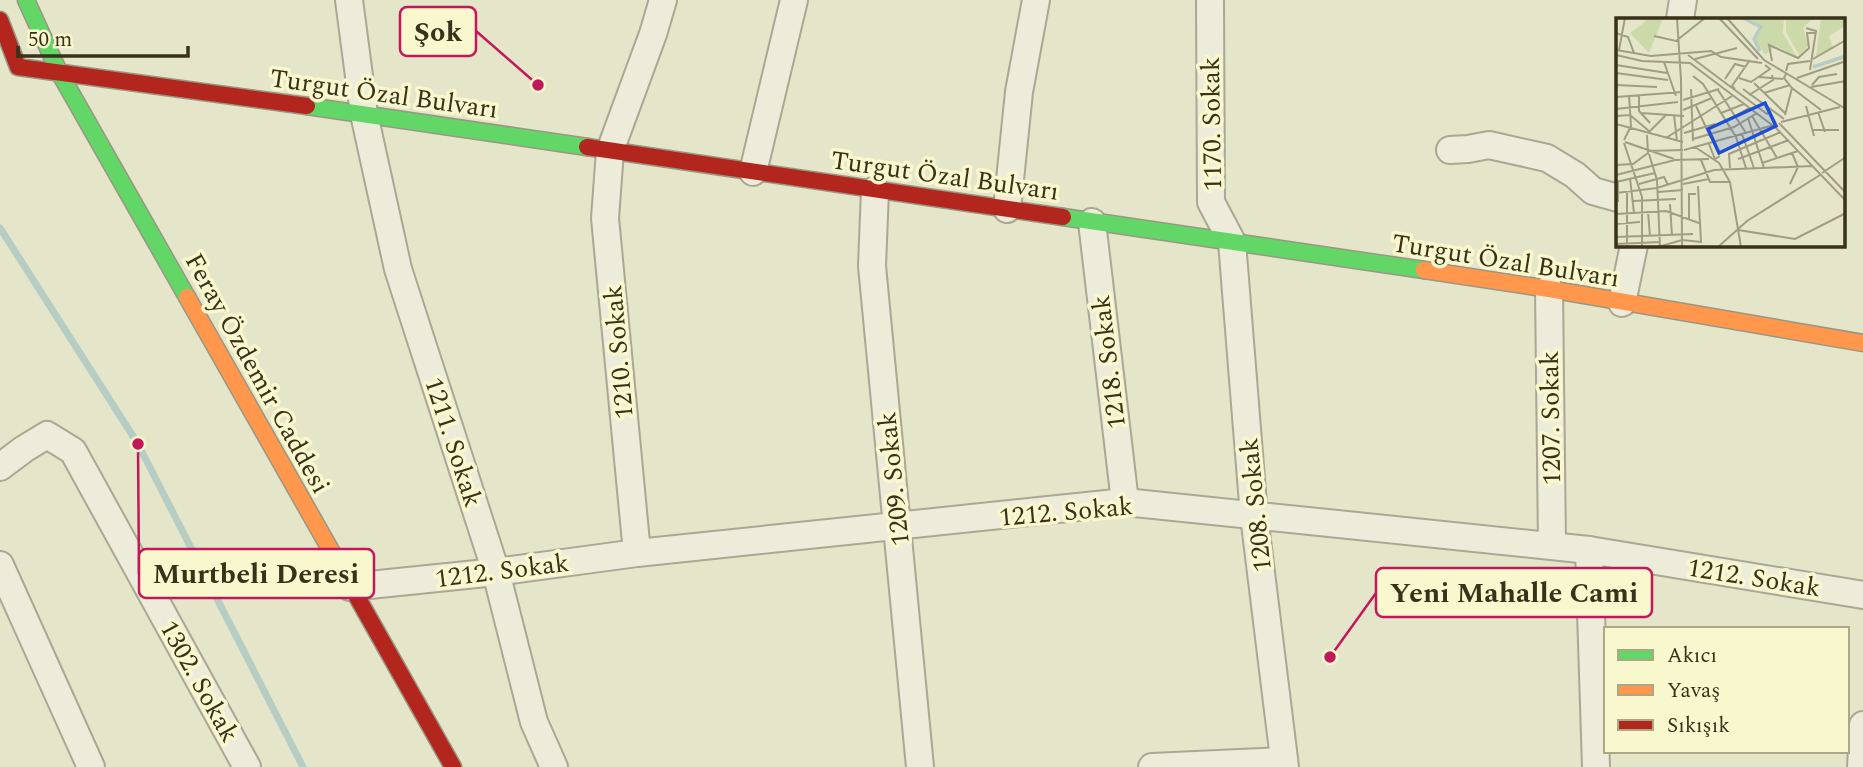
<svg xmlns="http://www.w3.org/2000/svg" width="1863" height="767" font-family="Spectral,serif">
<style>
.lines{fill:none;stroke-linecap:round;stroke-linejoin:round}
.stream{stroke:#b5cdc3;stroke-width:7}
.street-casing{stroke:#aaa793;stroke-width:30}
.fast-casing{stroke:#999783;stroke-width:19}
.slow-casing{stroke:#999783;stroke-width:19}
.jam-casing{stroke:#999783;stroke-width:19}
.street{stroke:#edecdb;stroke-width:26}
.fast{stroke:#63d668;stroke-width:16}
.slow{stroke:#ff974d;stroke-width:16}
.jam{stroke:#b3261e;stroke-width:16}
.labels{text-anchor:middle;stroke-width:7;stroke-linejoin:round;paint-order:stroke}
.street-label{font-size:26px;fill:#39311a;stroke:#f9f7cd}
.inset-river{fill:none;stroke:#b5cdc3;stroke-width:3.5}
.inset-road{fill:none;stroke:#a09d83;stroke-width:2}
.view{fill:#1d4ed8;fill-opacity:0.15;stroke:#1d4ed8;stroke-width:3.5}
.inset-edge{fill:none;stroke:#39311a;stroke-width:3.5}
.leader{fill:none;stroke:#c2185b;stroke-width:2.5}
.callout-dot{fill:#c2185b;stroke:#f9f7cd;stroke-width:2.5}
.callout{fill:#f9f7cd;stroke:#c2185b;stroke-width:2.5}
.callout-label{font-size:28px;text-anchor:middle;font-weight:bold;fill:#39311a}
</style>
<rect width="100%" height="100%" fill="#e5e5c9"/>
<g class="lines">
<path class="stream" d="M0,228L138,444L303,767"/>
<g class="street-casing">
<g id="street">
<path d="M349,0L364,114L398,269L496,572L534,722L554,767"/>
<path d="M1210,0L1211,202L1232,242L1254,516L1285,767"/>
<path d="M1680,19L1683,0"/>
<path d="M1450,150L1468,149L1489,145L1547,158L1575,175L1593,191L1618,198"/>
<path d="M753,172L794,0"/>
<path d="M875,190L872,266L920,767"/>
<path d="M1007,209L1019,92L1036,0"/>
<path d="M1092,222L1125,502"/>
<path d="M1549,289L1552,546"/>
<path d="M1622,303L1634,245"/>
<path d="M0,467L24,449L47,435L73,451L247,767"/>
<path d="M1589,550L1596,767"/>
<path d="M637,553L605,218L610,151L653,34L663,0"/>
<path d="M0,565L91,767"/>
<path d="M350,587L496,572L637,553L1125,502L1589,550L1863,595"/>
<path d="M1152,767L1284,761"/>
<path d="M1861,767L1863,725"/>
</g>
</g>
<g class="fast-casing">
<g id="fast">
<path d="M26,0L59,72L187,297"/>
<path d="M307,106L587,147"/>
<path d="M1063,217L1424,270"/>
</g>
</g>
<g class="slow-casing">
<g id="slow">
<path d="M1424,270L1549,289L1863,343"/>
<path d="M187,297L334,556"/>
</g>
</g>
<g class="jam-casing">
<g id="jam">
<path d="M0,20L18,67L307,106"/>
<path d="M587,147L1063,217"/>
<path d="M334,556L453,767"/>
</g>
</g>
<use href="#street" class="street"/>
<use href="#fast" class="fast"/>
<use href="#slow" class="slow"/>
<use href="#jam" class="jam"/>
</g>
<g class="labels">
<g class="street-label">
<text transform="translate(384 93) rotate(8)" y="9">Turgut Özal Bulvarı</text>
<text transform="translate(1211 124) rotate(-91)" y="9">1170. Sokak</text>
<text transform="translate(945 175) rotate(8)" y="9">Turgut Özal Bulvarı</text>
<text transform="translate(1506 260) rotate(9)" y="9">Turgut Özal Bulvarı</text>
<text transform="translate(618 352) rotate(-95)" y="9">1210. Sokak</text>
<text transform="translate(1108 362) rotate(-97)" y="9">1218. Sokak</text>
<text transform="translate(258 373) rotate(61)" y="9">Feray Özdemir Caddesi</text>
<text transform="translate(1550 418) rotate(-91)" y="9">1207. Sokak</text>
<text transform="translate(454 442) rotate(72)" y="9">1211. Sokak</text>
<text transform="translate(893 479) rotate(-96)" y="9">1209. Sokak</text>
<text transform="translate(1255 505) rotate(-96)" y="9">1208. Sokak</text>
<text transform="translate(1066 511) rotate(-5)" y="9">1212. Sokak</text>
<text transform="translate(502 570) rotate(-7)" y="9">1212. Sokak</text>
<text transform="translate(1754 577) rotate(9)" y="9">1212. Sokak</text>
<text transform="translate(200 681) rotate(61)" y="9">1302. Sokak</text>
</g>
</g>
<g transform="translate(1616 18)">
<rect width="229" height="229" fill="#e5e5c9"/>
<path d="M20,0H42L46,3L33,35L14,15L30,3ZM133,0H168L167,15L181,39L160,28L149,37L139,20L145,8ZM170,0H197L187,10L192,28L183,37L170,14ZM205,0H229V8L213,18L217,30L200,38Z" fill="#ccdaa9"/>
<path class="inset-river" d="M127,0L145,9L138,21L144,33M197,49L230,38"/>
<path class="inset-road" d="M61,0L65,62M103,0L142,41M111,0L148,42L230,91M190,10L200,13L194,52M0,15L12,19L18,35M38,18L60,23L89,0M0,32L35,38L95,33L105,39L146,45M3,32L9,0M0,37L26,43L74,45L160,110L230,183M72,37L151,96L154,93M79,41L121,30M197,41L230,22M156,43L153,27L182,40L193,30L191,15H200M48,44L60,78M0,47L51,55M170,53L172,46L194,43M0,55L52,62M170,56L168,60L176,70L205,92M77,58L87,66L120,119L130,150M65,59L66,229M143,59L167,61M123,60L135,64L154,51L149,47M181,60L230,43M109,61L119,46L130,49M138,65L170,96M0,67L41,69M196,67L203,59L221,56M195,69L230,63M75,71L77,123M119,71L116,68L134,42M127,71L168,101M102,72L130,115M148,75L174,67M23,77V93L34,105M133,77L157,62L156,57M0,79L66,74M67,82L103,71M80,88L95,120M190,88L198,118M0,91L62,84M67,92L96,80M202,94L209,114M25,95L68,98M105,95L128,86M58,97L61,123M169,97L176,70M0,98L14,97L33,113M136,98L161,140M132,100L148,150M110,103L133,90M165,104L224,89M163,105L230,175M0,106L67,124M197,112H223M32,115L50,97M68,115L99,106M126,116L138,150M50,120L116,78M77,121L118,109L141,95M8,122L15,108L13,77M9,124L58,141M8,125L26,179V229M93,126L99,141L104,138M79,129L103,145L114,164L125,229M68,132L158,107M31,133L67,132M33,136L41,162L44,229M122,141L173,122M85,142L94,164H114M146,145L182,133M0,147L17,146L32,135L31,117M114,150L113,136L165,114M206,155L230,139M0,157L59,142L93,141M14,160L18,195M0,164L39,155M23,166L48,159L52,167M67,166L93,161M174,166L182,149L176,135M42,174L67,172M0,175L41,170L98,152L196,148M17,183L60,181M2,184V162M54,186L56,218M32,194L34,218M0,196L50,193L83,205M73,202V176H80M0,206L24,204M122,212L179,221L230,195M0,219L77,216M0,226L44,224M11,229V174M42,229L66,222L85,224L82,168M102,229L131,203L204,157"/>
<path class="view" d="M149,85L160,108L103,135L92,111Z"/>
<rect width="229" height="229" class="inset-edge"/>
</g>
<path class="leader" d="M538 85L476 31M138 444L139 574M1330 657L1376 593"/>
<g class="callout-dot">
<circle cx="538" cy="85" r="7"/>
<circle cx="138" cy="444" r="7"/>
<circle cx="1330" cy="657" r="7"/>
</g>
<g class="callout">
<rect x="400" y="7" width="76" height="49" rx="7"/>
<rect x="139" y="549" width="235" height="49" rx="7"/>
<rect x="1376" y="568" width="276" height="49" rx="7"/>
</g>
<g class="callout-label">
<text x="438" y="41">Şok</text>
<text x="256" y="583">Murtbeli Deresi</text>
<text x="1514" y="602">Yeni Mahalle Cami</text>
</g>
<rect x="1604" y="627" width="245" height="126" fill="#f9f7cd" stroke="#aca885" stroke-width="2"/>
<rect x="1618" y="650" width="35" height="10" fill="#63d668" stroke="#aca885" stroke-width="2"/>
<text x="1667" y="662" font-size="21" fill="#39311a">Akıcı</text>
<rect x="1618" y="685" width="35" height="10" fill="#ff974d" stroke="#aca885" stroke-width="2"/>
<text x="1667" y="697" font-size="21" fill="#39311a">Yavaş</text>
<rect x="1618" y="720" width="35" height="10" fill="#b3261e" stroke="#aca885" stroke-width="2"/>
<text x="1667" y="732" font-size="21" fill="#39311a">Sıkışık</text>
<path d="M18 46v10h170v-10" fill="none" stroke="#39311a" stroke-width="3.5"/>
<text x="28" y="46" font-size="21" fill="#39311a" stroke="#f9f7cd" stroke-width="5" paint-order="stroke">50 m</text>
</svg>
